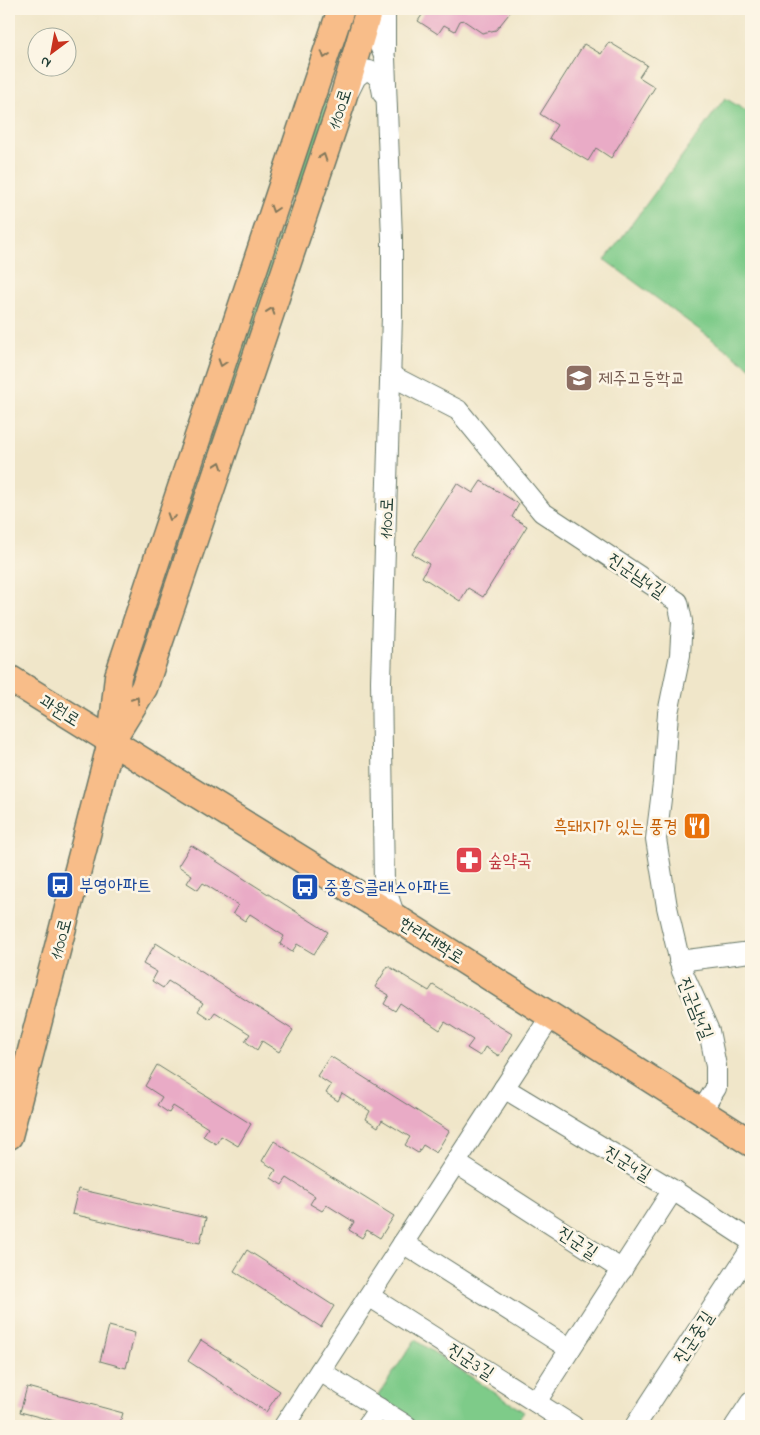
<svg xmlns="http://www.w3.org/2000/svg" width="760" height="1435" font-family="'Indie Flower','Poor Story',sans-serif">
<style>
.green{fill:#7ecb89;stroke:#4e845e}
.building{fill:#e9abc6}
.lines{fill:none;stroke-linecap:round;stroke-linejoin:round}
.minor-casing{stroke:#687868;stroke-width:22}
.major-casing{stroke:#687868;stroke-width:29}
.minor{stroke:#fff;stroke-width:20}
.major{stroke:#f8bd89;stroke-width:26}
.oneway{stroke:#81775a}
.labels{text-anchor:middle;stroke-width:5;stroke-linejoin:round;paint-order:stroke}
.street-label{font-size:18px;fill:#1f3d34;stroke:#fcf5e5}
.education-label{font-size:18px;fill:#785e54;stroke:#fcf5e5;text-anchor:start}
.food-label{font-size:18px;fill:#c56008;stroke:#fcf5e5;text-anchor:end}
.health-label{font-size:18px;fill:#be3a42;stroke:#fcf5e5;text-anchor:start}
.transit-label{font-size:18px;fill:#164399;stroke:#fcf5e5;text-anchor:start}
</style>
<rect width="100%" height="100%" fill="#fcf5e5"/>
<filter id="ink" filterUnits="userSpaceOnUse"><feTurbulence type="fractalNoise" baseFrequency=".02" numOctaves="2"/><feDisplacementMap in="SourceGraphic" scale="10" xChannelSelector="R" yChannelSelector="G"/><feConvolveMatrix kernelMatrix="1 2 1 2 8 2 1 2 1" color-interpolation-filters="sRGB"/></filter>
<filter id="wash" filterUnits="userSpaceOnUse"><feTurbulence type="fractalNoise" baseFrequency=".0096" numOctaves="4" result="noise"/><feDisplacementMap in="SourceGraphic" scale="20" xChannelSelector="R" yChannelSelector="G"/><feGaussianBlur stdDeviation="1.12" result="paint"/><feColorMatrix in="noise" values="0 0 0 0 0 0 0 0 0 0 0 0 0 0 0 0 0 1.4 0 .05"/><feComposite in="paint" operator="in"/></filter>
<g filter="url(#wash)">
<rect width="100%" height="100%" fill="#f0e6c9"/>
<g class="green">
<path d="M326,94L334,97L169,585L161,583Z"/>
<path d="M725,98L751,114V368L605,260Z"/>
<path d="M415,1340L524,1412L514,1426H420L377,1397Z"/>
</g>
<g id="blocks">
<g class="building">
<path d="M426,9H513L496,30L482,33L463,20L460,21L455,31L444,25L438,34L418,21Z"/>
<path d="M609,42L647,65L639,77L655,87L611,158L596,148L588,161L549,138L557,125L540,114L584,44L601,54Z"/>
<path d="M481,481L519,504L512,517L527,526L483,597L468,588L460,601L422,577L429,564L412,554L457,483L473,493Z"/>
<path d="M191,845L328,932L314,954L297,944L292,952L280,944L284,936L250,914L245,921L233,913L238,905L203,883L198,890L187,883L192,875L178,866Z"/>
<path d="M156,943L293,1030L279,1052L262,1041L257,1050L245,1041L250,1034L215,1012L210,1019L198,1011L203,1003L168,981L163,988L152,981L157,972L143,964Z"/>
<path d="M388,966L429,991L433,985L512,1034L499,1056L485,1047L480,1056L467,1048L473,1040L445,1022L440,1030L400,1003L395,1011L384,1004L389,995L375,987Z"/>
<path d="M330,1056L449,1131L436,1153L423,1145L418,1153L405,1145L410,1137L382,1120L378,1127L366,1119L370,1111L342,1093L338,1101L326,1093L331,1085L317,1076Z"/>
<path d="M157,1065L251,1124L238,1146L221,1136L216,1144L203,1136L208,1128L173,1106L169,1113L157,1105L162,1097L145,1086Z"/>
<path d="M274,1141L394,1216L380,1238L367,1230L362,1238L349,1230L354,1222L327,1205L322,1211L310,1204L315,1196L287,1178L282,1185L271,1178L276,1170L262,1161Z"/>
<path d="M78,1189L206,1218L200,1243L72,1214Z"/>
<path d="M247,1250L334,1306L321,1327L234,1271Z"/>
<path d="M109,1326L135,1333L126,1368L100,1361Z"/>
<path d="M201,1340L280,1391L266,1412L188,1361Z"/>
<path d="M27,1387L123,1413L119,1426H74L20,1412Z"/>
</g>
</g>
</g>
<g filter="url(#ink)">
<use href="#blocks" fill-opacity="0" stroke="#687868" stroke-width="1"/>
<g class="lines">
<g class="minor-casing">
<g id="minor">
<path d="M385,9V51"/>
<path d="M365,22L376,36L385,58L392,238V316L381,681L384,884L395,917"/>
<path d="M349,91L356,77L365,70C379,72 381,82 383,94"/>
<path d="M390,375L458,410L542,512L678,602L682,621L680,655L668,713L663,783L656,839L667,907L682,971L709,1031L716,1066V1088L702,1110"/>
<path d="M679,961L751,952"/>
<path d="M504,1088L673,1190L751,1241"/>
<path d="M456,1163L622,1270"/>
<path d="M403,1243L570,1349"/>
<path d="M369,1296L573,1426"/>
<path d="M320,1371L407,1426"/>
<path d="M536,1402L673,1190"/>
<path d="M284,1426L551,1016"/>
<path d="M367,1426L379,1408"/>
<path d="M635,1426L751,1249"/>
<path d="M735,1426L751,1402"/>
</g>
</g>
<g class="major-casing">
<g id="major">
<path d="M9,678L395,917L751,1143"/>
<path d="M115,735L144,688L341,105L369,9"/>
<path d="M9,1136L111,742L118,676L341,9"/>
</g>
</g>
<use href="#minor" class="minor"/>
<use href="#major" class="major"/>
</g>
<defs><path id="oneway-chevron" d="M-2-3.5L2.5 0L-2 3.5" fill="none" stroke-width="1.6" stroke-linecap="round" stroke-linejoin="round" transform="scale(1.25)"/></defs>
<g class="oneway">
<use href="#oneway-chevron" transform="translate(325 55) rotate(108)"/>
<use href="#oneway-chevron" transform="translate(323 157) rotate(-71)"/>
<use href="#oneway-chevron" transform="translate(274 209) rotate(108)"/>
<use href="#oneway-chevron" transform="translate(271 311) rotate(-71)"/>
<use href="#oneway-chevron" transform="translate(222 363) rotate(108)"/>
<use href="#oneway-chevron" transform="translate(219 465) rotate(-71)"/>
<use href="#oneway-chevron" transform="translate(171 517) rotate(108)"/>
<use href="#oneway-chevron" transform="translate(136 700) rotate(-58)"/>
</g>
</g>
<defs>
<g id="school-square" transform="scale(1.4375)"><rect x="-9" y="-9" width="18" height="18" rx="4" fill="#8d6e63" stroke="#fcf5e5"/><path d="M0-5L7-2L0 1L-7-2ZM-4 1L0 2.5L4 1V4Q0 6-4 4Z" fill="#fff"/></g>
<g id="restaurant-square" transform="scale(1.4375)"><rect x="-9" y="-9" width="18" height="18" rx="4" fill="#e8710a" stroke="#fcf5e5"/><path d="M-5-6h1v4h1v-4h1v4h1v-4h1v5L-1.5 .5V6h-2V.5L-5-1ZM5-6V6H3V1.5H1.5Q1.5-4 5-6Z" fill="#fff"/></g>
<g id="pharmacy-square" transform="scale(1.4375)"><rect x="-9" y="-9" width="18" height="18" rx="4" fill="#e0444e" stroke="#fcf5e5"/><path d="M-2-6h4v4h4v4h-4v4h-4v-4h-4v-4h4Z" fill="#fff"/></g>
<g id="bus-square" transform="scale(1.4375)"><rect x="-9" y="-9" width="18" height="18" rx="4" fill="#1a4fb4" stroke="#fcf5e5"/><path d="M-5-6H5V4H4V6H2V4H-2V6H-4V4H-5ZM-3.5-4V0h7V-4ZM-3.5 1.2v1.5H-2V1.2ZM2 1.2v1.5H3.5V1.2Z" fill="#fff"/></g>
</defs>
<g fill-rule="evenodd">
<use href="#school-square" x="579" y="378"/>
<use href="#restaurant-square" x="697" y="826"/>
<use href="#pharmacy-square" x="469" y="860"/>
<use href="#bus-square" x="60" y="885"/>
<use href="#bus-square" x="305" y="887"/>
</g>
<g class="labels">
<g class="street-label">
<text transform="translate(339 109) rotate(-72)" y="6">1100로</text>
<text transform="translate(386 518) rotate(-88)" y="6">1100로</text>
<text transform="translate(637 575) rotate(34)" y="6">진군남4길</text>
<text transform="translate(60 710) rotate(32)" y="6">과원로</text>
<text transform="translate(60 939) rotate(-75)" y="6">1100로</text>
<text transform="translate(432 940) rotate(32)" y="6">한라대학로</text>
<text transform="translate(696 1008) rotate(68)" y="6">진군남4길</text>
<text transform="translate(628 1163) rotate(31)" y="6">진군4길</text>
<text transform="translate(578 1242) rotate(33)" y="6">진군길</text>
<text transform="translate(693 1337) rotate(-57)" y="6">진군중길</text>
<text transform="translate(471 1361) rotate(33)" y="6">진군3길</text>
</g>
<g class="education-label">
<text x="598" y="384">제주고등학교</text>
</g>
<g class="food-label">
<text x="678" y="832">흑돼지가 있는 풍경</text>
</g>
<g class="health-label">
<text x="488" y="866">숲약국</text>
</g>
<g class="transit-label">
<text x="79" y="891">부영아파트</text>
<text x="324" y="893">중흥S클래스아파트</text>
</g>
</g>
<rect width="760" height="1435" fill="none" stroke="#fcf5e5" stroke-width="30"/>
<g transform="translate(52 52) rotate(212)"><circle r="24" fill="#fcf5e5" stroke="#a4ab9e"/>
<path d="M0-4L9 19L0 12L-9 19Z" fill="#c8321e"/>
<text y="-8" font-size="14" font-weight="bold" text-anchor="middle" fill="#1f3d34">N</text>
</g>
</svg>
